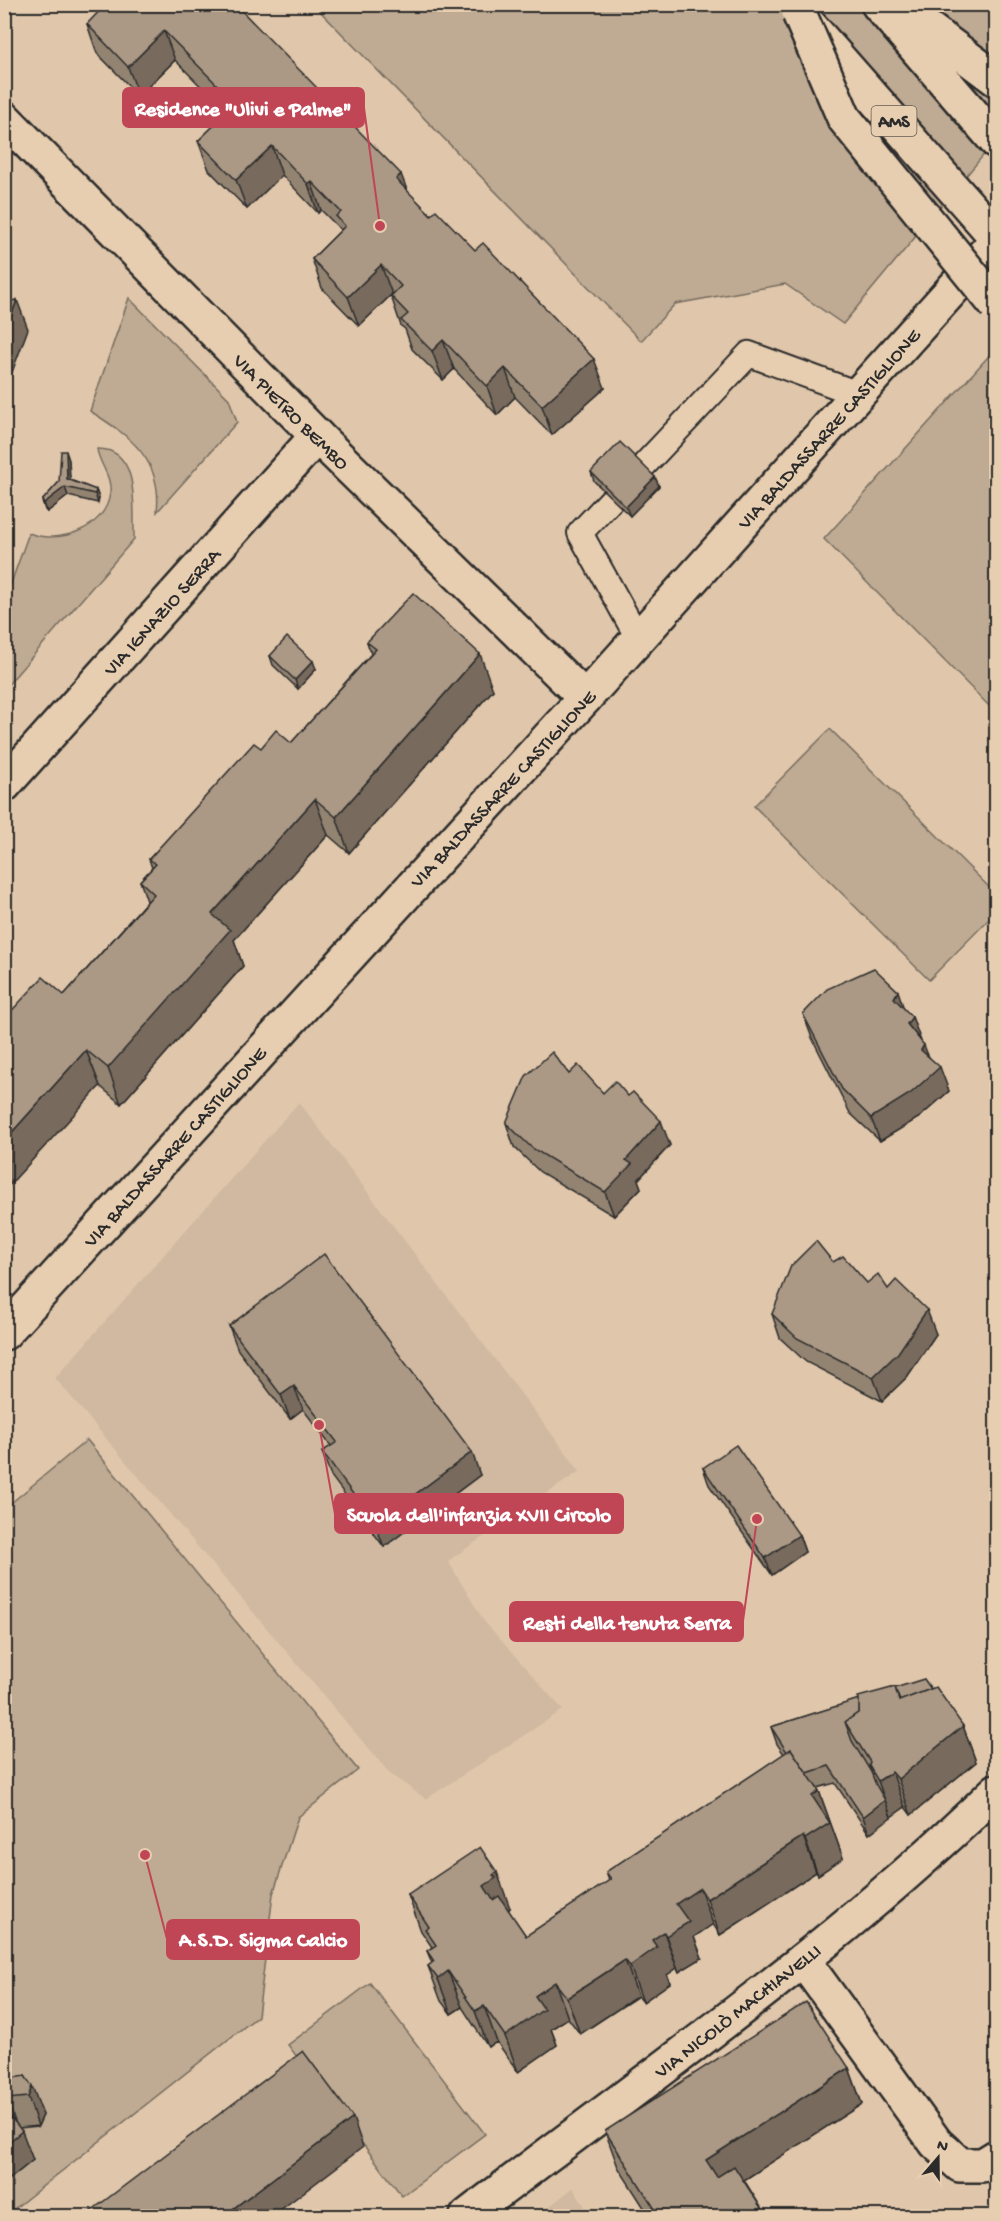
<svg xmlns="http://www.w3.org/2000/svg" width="1001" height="2221" font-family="'Gochi Hand',sans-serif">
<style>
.built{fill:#d0b9a0}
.green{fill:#bfab93;stroke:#756b5f;stroke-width:1.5}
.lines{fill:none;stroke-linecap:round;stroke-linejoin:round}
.lane-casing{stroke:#2b2b2b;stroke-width:28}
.street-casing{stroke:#2b2b2b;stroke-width:38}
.secondary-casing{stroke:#2b2b2b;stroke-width:38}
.highway-casing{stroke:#2b2b2b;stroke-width:38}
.lane{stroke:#e8ceb0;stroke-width:24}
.street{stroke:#e8ceb0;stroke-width:33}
.secondary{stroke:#e8ceb0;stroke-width:33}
.highway{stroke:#e8ceb0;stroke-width:33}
.highway-bridge-casing{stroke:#2b2b2b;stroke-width:38;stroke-linecap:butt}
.highway-bridge{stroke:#e8ceb0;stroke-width:33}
.wall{fill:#938472;stroke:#2b2b2b;stroke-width:1.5}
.shaded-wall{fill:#786b5d;stroke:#2b2b2b;stroke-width:1.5}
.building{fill:#ab9985;stroke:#2b2b2b;stroke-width:1.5}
.labels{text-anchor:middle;stroke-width:4.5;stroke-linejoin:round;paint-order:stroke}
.shield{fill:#e8ceb0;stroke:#645c53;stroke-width:1.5}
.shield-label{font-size:18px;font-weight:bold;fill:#2b2b2b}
.street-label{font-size:20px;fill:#2b2b2b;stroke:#e8ceb0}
.leader{fill:none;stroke:#c04656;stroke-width:2}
.callout-dot{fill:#c04656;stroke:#e8ceb0;stroke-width:2}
.callout{fill:#c04656;stroke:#c04656;stroke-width:2}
.callout-label{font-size:21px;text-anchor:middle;font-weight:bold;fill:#fff}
</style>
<rect width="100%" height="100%" fill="#e0c7ab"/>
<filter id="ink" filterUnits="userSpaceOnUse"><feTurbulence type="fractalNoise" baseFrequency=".0167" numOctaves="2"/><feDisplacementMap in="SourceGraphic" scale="12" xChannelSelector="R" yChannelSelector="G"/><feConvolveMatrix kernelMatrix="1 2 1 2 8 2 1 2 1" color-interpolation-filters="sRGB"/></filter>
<g filter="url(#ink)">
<g class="built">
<path d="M299,1102L580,1471L448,1561L484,1621L563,1710L426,1799L390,1774L55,1378Z"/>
<path d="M573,2188L591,2216H537Z"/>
</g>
<g class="green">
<path d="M314,5H996V140L843,324L785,284L675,304L641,341Z"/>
<path d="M129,298L229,399L237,422L157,512C163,460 130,436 90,411Z"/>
<path d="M996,348V713L824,539Z"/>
<path d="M97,449C141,448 133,509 134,539L5,688V600L29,533C58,545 106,529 110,493C112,476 99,464 97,449Z"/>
<path d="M830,729L996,894V912L929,980L754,806Z"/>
<path d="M87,1440L358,1770L298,1817L273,1894L258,2016L5,2216V1508Z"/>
<path d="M370,1983L485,2134L402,2196L288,2045Z"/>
</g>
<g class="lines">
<g class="lane-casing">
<path id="lane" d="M638,638L580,533L749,354L858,394"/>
</g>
<g class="street-casing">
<g id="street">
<path d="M4,118L317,436L585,698"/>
<path d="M4,785L317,436"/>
<path d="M803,1960L936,2143L960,2165H983L996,2157"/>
<path d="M467,2216C645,2080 836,1947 996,1791"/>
</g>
</g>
<g class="secondary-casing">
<path id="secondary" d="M4,1333L585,698L996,241"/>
</g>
<g class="highway-casing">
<g id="highway">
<path d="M878,4L996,141"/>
<path d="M897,5L996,79"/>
<path d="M804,19L996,237"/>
</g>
</g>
<use href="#lane" class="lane"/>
<use href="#street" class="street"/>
<use href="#secondary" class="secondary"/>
<use href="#highway" class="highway"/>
<g class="highway-bridge-casing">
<path id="highway-bridge" d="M799,13L844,118L996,305"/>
</g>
<use href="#highway-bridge" class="highway-bridge"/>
</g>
<g class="wall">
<path d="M235,4L407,191L605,388L552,435L515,397L497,415L454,369L443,380L412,349L405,329L401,326L391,296L392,295V294L359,326L322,288L312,259L341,230L321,210L318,213L282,175L247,209L209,170L198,141L227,113L175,60L139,96L97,53L87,24Z"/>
<path d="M69,460L70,480L96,490L99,498L98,503L68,496L47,512L45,510L42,501L59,482Z"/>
<path d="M591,472L655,477L659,486L630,516L594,481Z"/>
<path d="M367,642L493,690L349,853L328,835L234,940L243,966L121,1104L100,1086L64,995L147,901L140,881L152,868L149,859L261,748L291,743L371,654Z"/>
<path d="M270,656L316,669L298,689L273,665Z"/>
<path d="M904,1009L912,1017L920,1040L929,1057L949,1091L920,1117L880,1141L850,1113L812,1038L803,1014Z"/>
<path d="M569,1074L603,1093L670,1145L638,1180L641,1188L614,1216L540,1172L514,1147L506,1123Z"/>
<path d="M833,1262L867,1283L888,1289L936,1334L907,1377L882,1401L806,1362L780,1338L772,1314Z"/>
<path d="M229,1326L480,1475L384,1547L331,1476L322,1452L331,1446L303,1409L290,1419L238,1350Z"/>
<path d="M703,1468L799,1535L805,1552L772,1575L709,1485Z"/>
<path d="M895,1688L931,1689L963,1726L976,1762L911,1815L905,1807L891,1816L869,1834L835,1783L817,1788L819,1791L843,1858L818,1875L816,1872L720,1935L713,1924L694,1937L702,1958L679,1972L677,1968L667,1975L670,1983L643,2002L638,1996L580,2034L568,2018L551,2029L557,2045L518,2072L497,2042L488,2047L462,2007L451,2014L441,2001L428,1966L432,1963L427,1951L432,1947L421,1931L408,1895L510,1908L508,1910L526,1936L609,1881L606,1872L784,1754L777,1744L771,1727Z"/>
<path d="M849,2068L862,2104L744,2180L767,2217H650L618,2167L605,2131Z"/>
<path d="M25,2076L43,2115L38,2126L19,2128L33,2160L6,2182L4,2181V2109L16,2124L4,2092Z"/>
</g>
<g class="shaded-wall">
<path d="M164,31L175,60L139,96L128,67Z"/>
<path d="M272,146L282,175L247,209L236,180Z"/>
<path d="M401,174L412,203L396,179Z"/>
<path d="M311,181L321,210L318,213L308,184Z"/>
<path d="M381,265L392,294L359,326L348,297Z"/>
<path d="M4,287L9,299L4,311Z"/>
<path d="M17,300L28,329L4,394V335Z"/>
<path d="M443,340L454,369L443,380L432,351Z"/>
<path d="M594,359L605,388L552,435L542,406Z"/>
<path d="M505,368L515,397L497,415L487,386Z"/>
<path d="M66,451L69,460L70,488L67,479Z"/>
<path d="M655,477L659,486L630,516L626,507Z"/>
<path d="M65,487L68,496L47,512L44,503Z"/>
<path d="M96,490L99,498L98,503L95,494Z"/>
<path d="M480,654L493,690L349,853L336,817Z"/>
<path d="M313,661L316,669L298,689L295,680Z"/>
<path d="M315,799L328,835L234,940L243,966L121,1104L108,1068L212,914Z"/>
<path d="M898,991L906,1015L894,998Z"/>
<path d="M912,1017L921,1041L907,1024Z"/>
<path d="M924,1045L933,1069L921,1050Z"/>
<path d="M86,1050L100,1086L4,1191V1141Z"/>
<path d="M940,1067L949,1091L920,1117L880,1141L871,1118Z"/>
<path d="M661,1121L670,1145L638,1180L641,1188L614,1216L605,1192L626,1160Z"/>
<path d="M927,1310L936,1334L907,1377L882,1401L873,1377Z"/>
<path d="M294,1386L303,1409L290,1419L281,1395Z"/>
<path d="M472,1452L480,1475L384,1547L375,1524Z"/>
<path d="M799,1535L805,1552L772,1575L765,1558Z"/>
<path d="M963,1726L976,1762L911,1815L898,1779Z"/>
<path d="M892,1772L905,1807L891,1817L878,1781Z"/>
<path d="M819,1791L843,1858L818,1875L805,1839L812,1796Z"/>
<path d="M885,1800L891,1817L869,1834L863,1817Z"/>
<path d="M803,1836L816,1872L720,1935L707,1899Z"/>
<path d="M497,1872L510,1908L498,1922L484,1886L493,1875Z"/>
<path d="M700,1888L713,1924L694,1937L702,1958L679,1972L666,1936L676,1904Z"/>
<path d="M664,1932L677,1968L667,1975L670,1983L643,2002L630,1966L652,1940Z"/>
<path d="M625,1960L638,1996L580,2034L567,1998Z"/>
<path d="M448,1971L462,2007L451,2014L438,1979Z"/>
<path d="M555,1982L568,2018L551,2029L557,2045L518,2072L505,2036L535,1996Z"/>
<path d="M484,2006L497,2042L488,2047L475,2011Z"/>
<path d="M849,2068L862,2104L719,2196L706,2160Z"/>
<path d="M32,2086L43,2115L38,2126L28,2097Z"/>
<path d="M353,2118L363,2147L271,2217H222Z"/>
<path d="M22,2131L33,2160L6,2182L4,2179V2146Z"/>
</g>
<g class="building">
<path d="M106,4H235L401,174L396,179L431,215L436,210L475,250L483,243L594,359L542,406L505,368L487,386L443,340L432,351L401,320L408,314L391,296L401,286L381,265L348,297L312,259L345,226L336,216L341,212L311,181L308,184L272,146L236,180L198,141L236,104L164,31L128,67L87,24Z"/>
<path d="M17,300L4,335V302Z"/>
<path d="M620,442L655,477L626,507L591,472Z"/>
<path d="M61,451H66L67,479L96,490L95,494L65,487L44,503L42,501L59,482Z"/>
<path d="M413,593L480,654L336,817L315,799L212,914L230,930L108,1068L86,1050L4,1141V1019L43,977L64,995L154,894L140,881L156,864L149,859L254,743L261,748L276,730L291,743L376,649L367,642Z"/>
<path d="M287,637L313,661L295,680L270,656Z"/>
<path d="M874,968L898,991L894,998L912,1017L907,1024L924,1045L921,1050L940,1067L911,1093L871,1118L842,1089L803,1014L827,989Z"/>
<path d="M552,1052L569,1074L578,1065L603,1093L615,1081L628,1096L633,1092L661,1121L626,1160L632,1164L605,1192L532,1148L506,1123L526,1076Z"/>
<path d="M816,1241L833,1262L843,1256L867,1283L878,1274L888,1289L896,1280L927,1310L898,1353L873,1377L797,1338L772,1314L791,1266Z"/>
<path d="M324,1254L472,1452L375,1524L322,1452L337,1442L294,1386L281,1395L229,1326Z"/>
<path d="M736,1445L799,1535L765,1558L703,1468Z"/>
<path d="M924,1679L931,1689L900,1701L895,1688Z"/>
<path d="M895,1687L899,1701L936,1687L963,1726L898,1779L892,1772L878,1781L869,1766L870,1762L845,1722L859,1712L858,1697Z"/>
<path d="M859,1699V1712L845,1722L852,1741L871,1772L876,1785L885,1800L863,1817L829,1766L807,1773L791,1749L787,1752L771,1727Z"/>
<path d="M791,1749L819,1791L812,1796L830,1823L805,1839L803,1836L707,1899L700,1888L676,1904L689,1922L666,1936L664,1932L652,1940L657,1947L630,1966L625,1960L567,1998L555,1982L535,1996L544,2009L505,2036L484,2006L475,2011L448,1971L438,1979L428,1966L434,1961L427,1951L436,1945L425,1929L429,1927L408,1895L480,1847L497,1872L493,1875L496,1878L484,1886L493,1900L499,1896L526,1936L611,1879L606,1872Z"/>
<path d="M806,2002L849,2068L706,2160L717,2177L734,2166L767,2217H660L605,2131Z"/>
<path d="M303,2051L353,2118L222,2217H83Z"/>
<path d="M25,2076L32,2086L28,2097L7,2099L4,2092V2084L6,2079Z"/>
<path d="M4,2109L22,2131L4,2146Z"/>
</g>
</g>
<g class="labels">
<rect class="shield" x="871.5" y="106" width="45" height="30" rx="4.5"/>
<g class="shield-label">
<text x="894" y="127">AMS</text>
</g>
<g class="street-label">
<text transform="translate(292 411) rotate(45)" y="7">VIA PIETRO BEMBO</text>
<text transform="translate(828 428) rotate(-48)" y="7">VIA BALDASSARRE CASTIGLIONE</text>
<text transform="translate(161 611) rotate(-48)" y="7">VIA IGNAZIO SERRA</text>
<text transform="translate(502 788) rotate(-47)" y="7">VIA BALDASSARRE CASTIGLIONE</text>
<text transform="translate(174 1146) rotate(-48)" y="7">VIA BALDASSARRE CASTIGLIONE</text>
<text transform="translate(737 2010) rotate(-38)" y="7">VIA NICOLÒ MACHIAVELLI</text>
</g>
</g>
<path class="leader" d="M380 226L364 108M319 1425L335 1514M757 1519L743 1621M145 1855L167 1939"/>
<g class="callout-dot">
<circle cx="380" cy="226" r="6"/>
<circle cx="319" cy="1425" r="6"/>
<circle cx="757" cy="1519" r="6"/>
<circle cx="145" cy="1855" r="6"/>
</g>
<g class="callout">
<rect x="123" y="88" width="241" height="39" rx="6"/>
<rect x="335" y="1494" width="288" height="39" rx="6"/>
<rect x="510" y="1602" width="233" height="39" rx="6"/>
<rect x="167" y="1920" width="192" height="39" rx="6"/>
</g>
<g class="callout-label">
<text x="243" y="115">Residence "Ulivi e Palme"</text>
<text x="479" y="1521">Scuola dell'infanzia XVII Circolo</text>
<text x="627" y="1629">Resti della tenuta Serra</text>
<text x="263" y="1946">A.S.D. Sigma Calcio</text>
</g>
<rect width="1001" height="2221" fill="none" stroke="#e8ceb0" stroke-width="24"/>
<rect x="12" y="12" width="977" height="2197" fill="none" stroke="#2b2b2b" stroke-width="2" filter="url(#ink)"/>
<g transform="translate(938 2158) rotate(20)" stroke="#e8ceb0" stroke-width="4.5" paint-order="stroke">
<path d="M0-4.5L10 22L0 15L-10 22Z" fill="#2b2b2b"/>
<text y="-9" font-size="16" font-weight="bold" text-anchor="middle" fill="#2b2b2b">N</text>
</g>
</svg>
